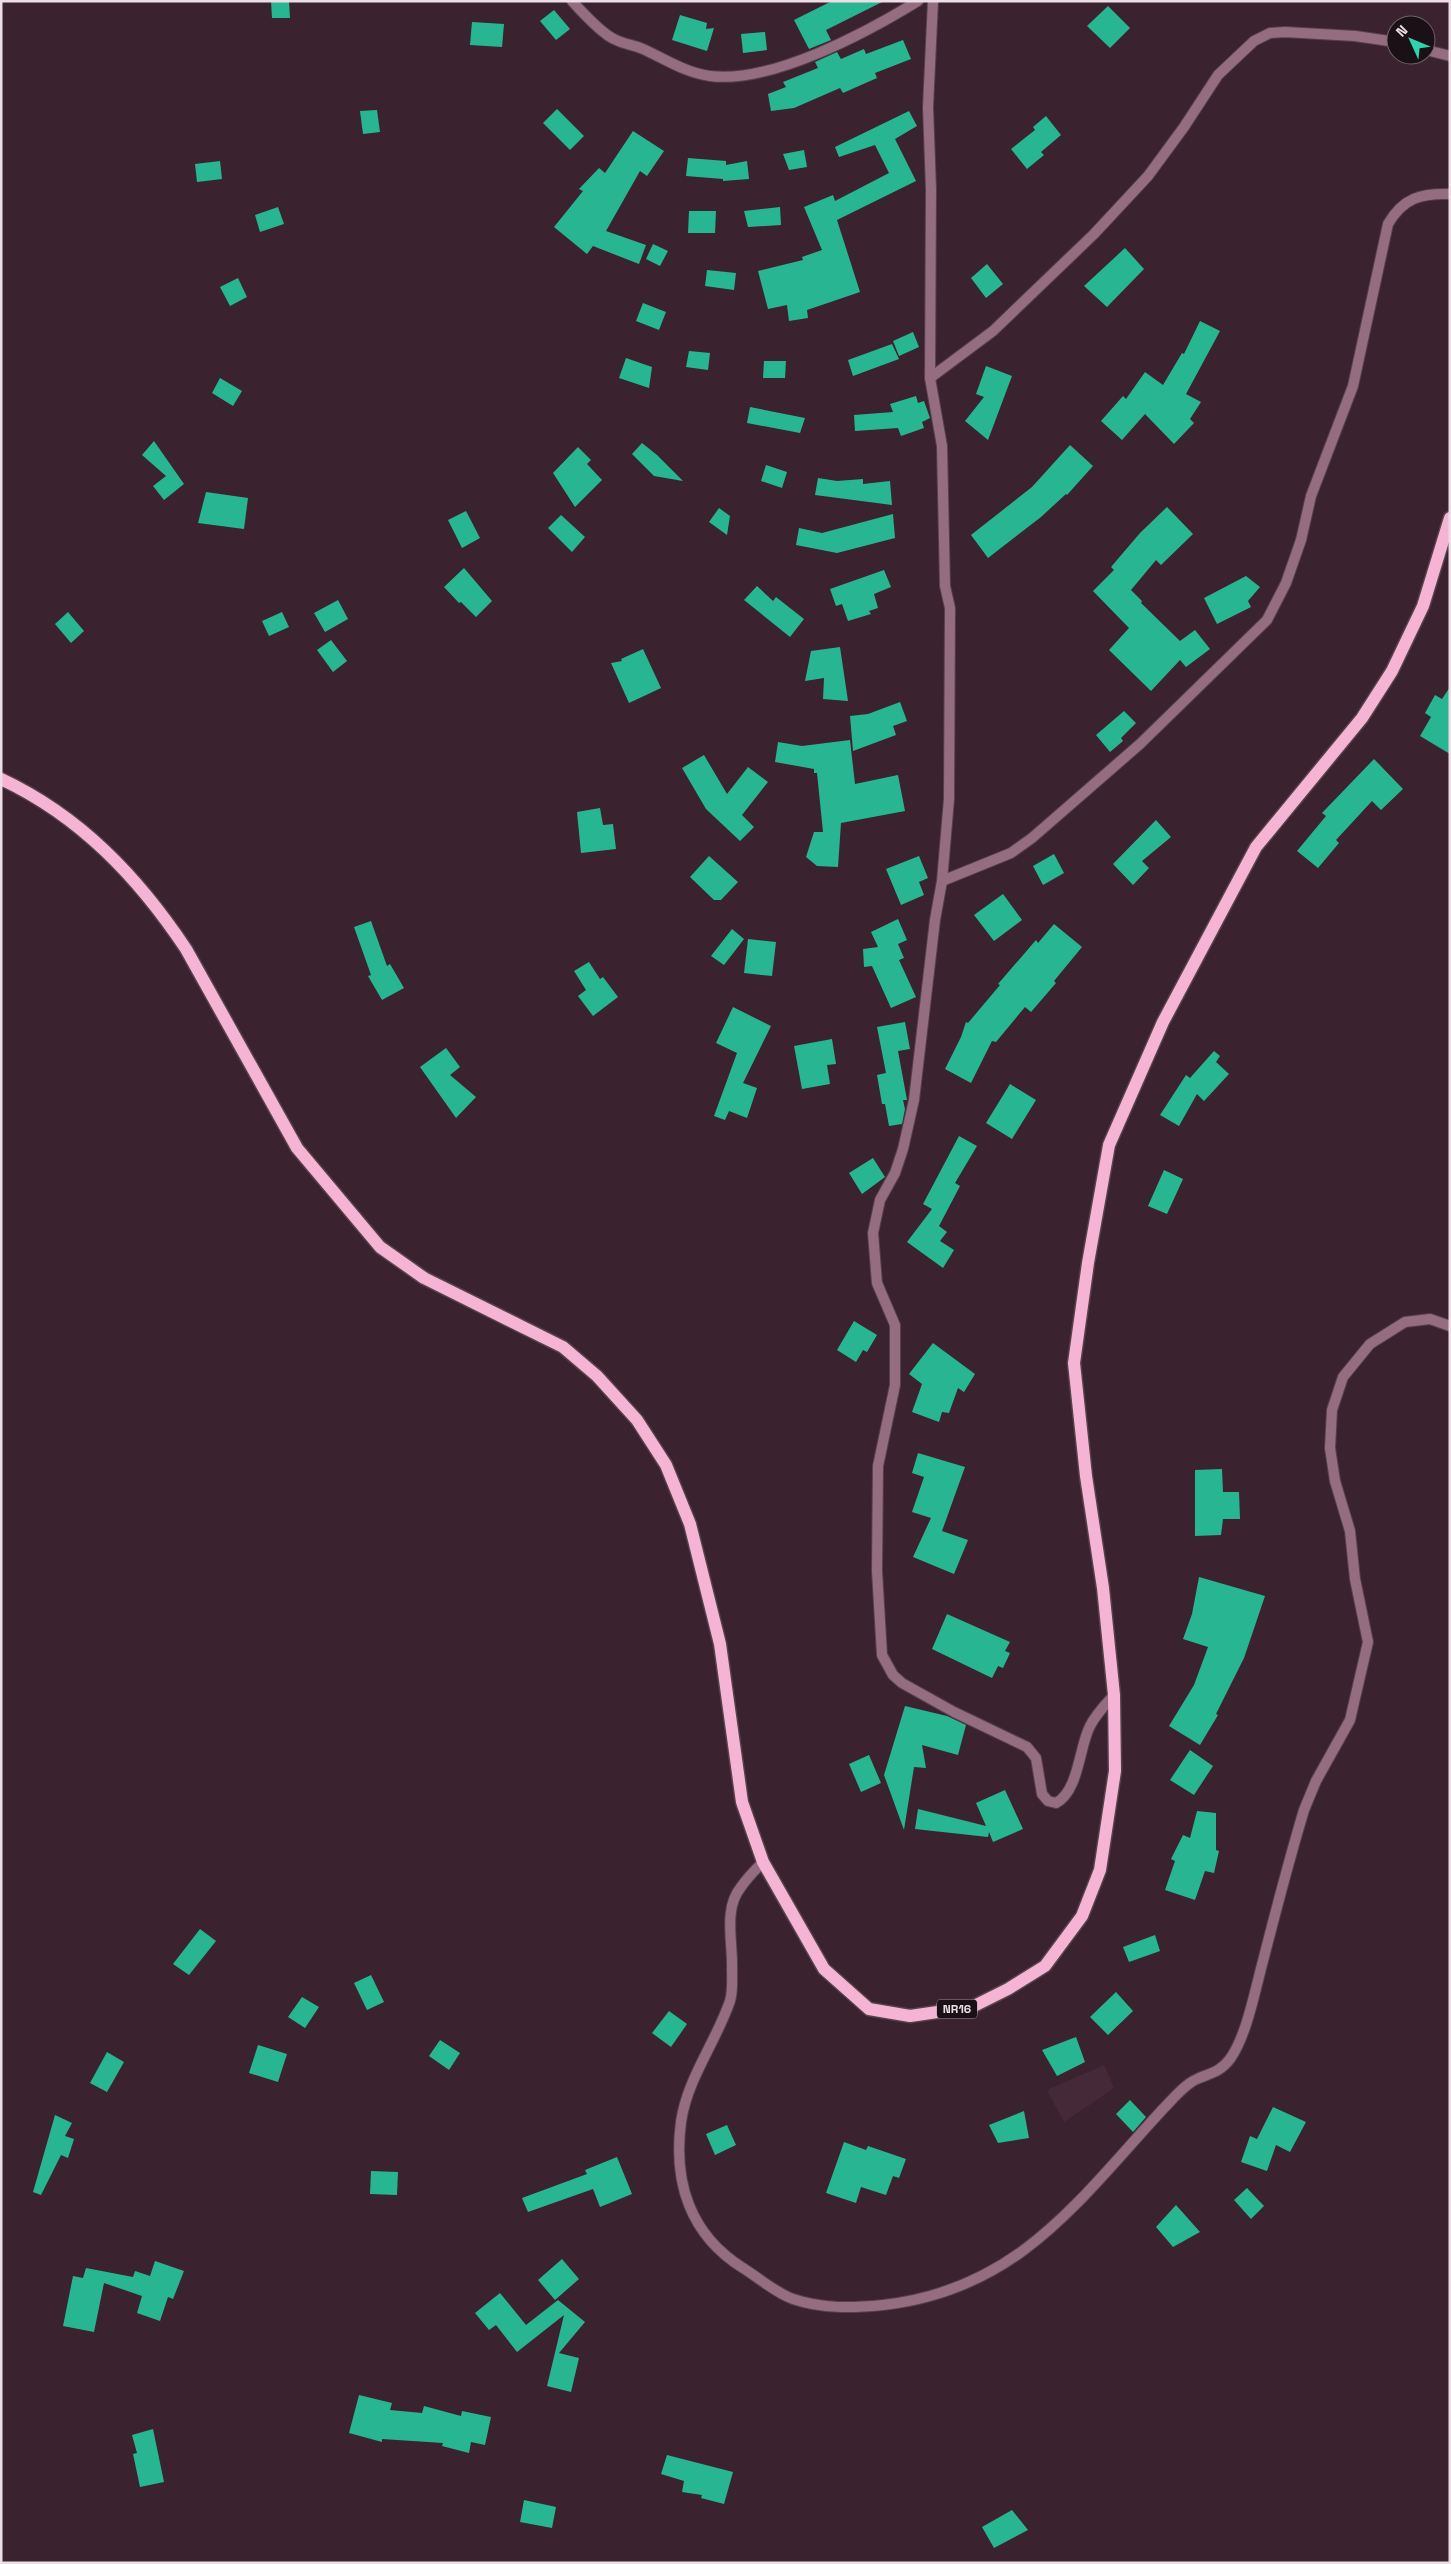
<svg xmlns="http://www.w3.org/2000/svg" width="1451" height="2564" font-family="'Space Grotesk',sans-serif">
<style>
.built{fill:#462938}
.building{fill:#28b692}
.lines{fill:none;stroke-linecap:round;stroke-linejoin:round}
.minor-casing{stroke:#57414b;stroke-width:12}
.primary-casing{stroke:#57414b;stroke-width:15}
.minor{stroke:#956d80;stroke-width:10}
.primary{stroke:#f6b4d4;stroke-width:12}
.labels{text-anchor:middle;stroke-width:5;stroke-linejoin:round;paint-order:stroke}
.shield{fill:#1a1015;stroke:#aea0a7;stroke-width:1}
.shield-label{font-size:12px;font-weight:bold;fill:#eddde5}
</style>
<rect width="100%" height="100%" fill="#3a232e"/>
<path class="built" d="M1104,2065L1114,2088L1064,2122L1047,2090Z"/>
<g class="building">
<path d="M271,1H289L290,18H272Z"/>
<path d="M832,1H884L826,30L831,40L809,49L794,20Z"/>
<path d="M1108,6L1130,28L1110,48L1087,26Z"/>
<path d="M554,10L570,29L556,40L540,21Z"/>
<path d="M680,15L707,23L706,29L714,28L707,51L672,40Z"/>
<path d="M472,22L504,24L502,47L470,45Z"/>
<path d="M765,32L767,50L743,53L741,34Z"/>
<path d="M903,40L911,59L875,73L877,78L843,93L840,88L794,108L771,111L768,94L786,87L783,82L818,68L815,62L837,52L841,59L864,49L866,54Z"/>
<path d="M557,109L584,136L570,150L543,123Z"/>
<path d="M377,110L380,132L363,134L360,111Z"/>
<path d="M909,111L917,126L895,139L916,181L837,220L860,292L807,310L808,318L789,321L787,305L768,309L758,271L803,260L802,257L822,250L804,207L833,195L835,201L889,173L875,145L839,157L835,147Z"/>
<path d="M1046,116L1061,135L1041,152L1044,155L1027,169L1011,149L1035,130L1033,127Z"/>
<path d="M633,131L664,151L647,176L640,171L606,231L646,245L639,264L593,246L587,254L554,227L583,191L579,189L599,168L605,173Z"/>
<path d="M804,150L807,167L789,170L783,154Z"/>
<path d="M688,158L726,161V165L747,161L749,179L723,181V179L686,176Z"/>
<path d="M220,161L222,179L197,182L195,164Z"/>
<path d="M278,207L284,224L260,232L255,215Z"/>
<path d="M780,207L781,225L748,227L744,211Z"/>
<path d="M689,211H716L715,233H688Z"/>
<path d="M653,244L668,251L660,266L646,259Z"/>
<path d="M1125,248L1144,269L1107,307L1084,286Z"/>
<path d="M987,264L1003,284L986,298L971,278Z"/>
<path d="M707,270L736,273L734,290L705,286Z"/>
<path d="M238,278L247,297L230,306L220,287Z"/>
<path d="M643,303L666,312L659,330L636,321Z"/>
<path d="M1200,321L1220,331L1186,394L1201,402L1190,419L1194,423L1174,444L1145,414L1122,440L1101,421L1123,396L1126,399L1145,372L1163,385L1182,353L1184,354Z"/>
<path d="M913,332L919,347L899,356L893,341Z"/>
<path d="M892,344L899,359L853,376L848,360Z"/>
<path d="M689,351L710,353L708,370L686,367Z"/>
<path d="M626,358L652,367L649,388L619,378Z"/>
<path d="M764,361H786L785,378H763Z"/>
<path d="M986,366L1012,376L988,440L965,421L984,397L976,394Z"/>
<path d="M220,378L242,391L233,406L212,393Z"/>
<path d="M916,396L918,403L924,401L930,418L922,422L924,428L901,436L898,428L855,431L854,415L893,412L890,404Z"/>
<path d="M750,407L805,418L800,433L747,423Z"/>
<path d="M154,441L184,484L164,500L153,486L166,476L142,455Z"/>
<path d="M642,443L657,455L683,481L654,476L632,454Z"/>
<path d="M1070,445L1093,466L1067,495L1066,494L1041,517L988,558L971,535L1032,487Z"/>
<path d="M578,447L591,460L587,464L602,480L575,507L553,473Z"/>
<path d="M766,465L787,472L782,488L761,481Z"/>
<path d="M818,478L837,481L863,479V484L890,481L892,505L815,495Z"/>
<path d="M206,492L248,498L244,529L198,523Z"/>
<path d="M1167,507L1193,534L1161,565L1156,560L1131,590L1142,601L1141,603L1180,641L1195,630L1210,649L1186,667L1180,660L1151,691L1109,650L1129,628L1093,591L1114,570L1111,567L1140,533Z"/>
<path d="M719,508L730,516L727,535L709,522Z"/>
<path d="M466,511L480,538L462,548L448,520Z"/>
<path d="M893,514L895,538L837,553L796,545L799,528L822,533Z"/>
<path d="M561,515L585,537L572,552L548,528Z"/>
<path d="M464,568L492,601L476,617L461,602L459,603L444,587Z"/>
<path d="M884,570L891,587L874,594L878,608L869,611L871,614L848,621L842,604L836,606L830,589Z"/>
<path d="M1246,576L1260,587L1248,601L1251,607L1217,624L1204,598Z"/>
<path d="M757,586L773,601L776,597L804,619L790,637L744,600Z"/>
<path d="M338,600L348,619L325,632L314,613Z"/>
<path d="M68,612L84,631L71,643L55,624Z"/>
<path d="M282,612L289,627L269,636L262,621Z"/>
<path d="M331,640L347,661L333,672L317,650Z"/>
<path d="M840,647L848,701L823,699L824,678L805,681L811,651Z"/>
<path d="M643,649L661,688L629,703L611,663L622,661L621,659Z"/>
<path d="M1450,687V754L1420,736L1431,717L1425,713L1435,695L1442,699Z"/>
<path d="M900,702L907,721L893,726L896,735L853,751L850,716L868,714Z"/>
<path d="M1124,711L1136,723L1121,738L1123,741L1110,752L1096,735Z"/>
<path d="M850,740L855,784L898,775L905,811L841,823L838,867L817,866L806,857L814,832H823L817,773H814V769L775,762L778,742L802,746Z"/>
<path d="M704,755L727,794L748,767L768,782L742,815L754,827L740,841L706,809L682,768Z"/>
<path d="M1374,759L1403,789L1381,810L1372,801L1336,840L1339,843L1318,868L1297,851L1326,816L1322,813Z"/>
<path d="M600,808L603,825L613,824L616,849L581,853L577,812Z"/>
<path d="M1156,820L1171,837L1142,861L1149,868L1133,885L1113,864Z"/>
<path d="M1054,854L1064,873L1043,885L1033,866Z"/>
<path d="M709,856L738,882L721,900H714L690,877Z"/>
<path d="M919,856L928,878L919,882L924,895L901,905L886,869Z"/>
<path d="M1003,894L1022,920L994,941L974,915Z"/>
<path d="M898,919L907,940L898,944L904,958L899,960L916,997L891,1008L872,966L864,967L863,949L878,947L871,932Z"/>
<path d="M371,921L387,966L390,964L404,988L382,1000L368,976L371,975L354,927Z"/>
<path d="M1054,924L1082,947L1054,981L1056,983L1031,1012L1025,1007L996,1042L992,1041L971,1083L945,1069L961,1037L966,1022L968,1023L1000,985L998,984L1036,940L1038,943Z"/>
<path d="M732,929L744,939L724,965L711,956Z"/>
<path d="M748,939L776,942L772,976L744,973Z"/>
<path d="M589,962L600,979L603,977L618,997L593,1016L578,996L586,990L574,971Z"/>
<path d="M733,1007L771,1026L743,1083L757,1088L747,1118L729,1111L725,1120L714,1116L737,1053L716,1043Z"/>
<path d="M905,1022L910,1049L898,1051L907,1100H903L905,1109L902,1124L889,1126L885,1104H882L877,1075L886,1073L877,1027Z"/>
<path d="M832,1039L836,1064L827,1065L830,1084L802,1089L794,1046Z"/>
<path d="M446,1048L460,1067L450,1075L476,1097L456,1118L420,1067Z"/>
<path d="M1214,1051L1220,1056L1216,1062L1229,1074L1204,1101L1197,1094L1179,1126L1160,1115L1186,1075L1190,1078Z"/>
<path d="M1010,1084L1036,1100L1012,1139L986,1123Z"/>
<path d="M959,1136L977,1146L955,1183L960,1186L939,1226L947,1232L940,1241L954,1250L943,1268L907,1242L932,1209L923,1204Z"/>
<path d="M873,1158L885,1177L862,1194L849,1173Z"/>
<path d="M1164,1170L1183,1179L1167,1214L1148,1206Z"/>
<path d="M854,1321L877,1335L867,1352L863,1350L856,1362L837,1350Z"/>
<path d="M933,1343L975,1374L964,1392L958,1388L949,1413L942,1412L939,1422L912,1412L922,1384L909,1374Z"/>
<path d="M918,1453L965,1467L942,1531L968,1540L954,1574L913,1557L931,1518L912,1512L924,1477L912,1473Z"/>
<path d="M1222,1469L1223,1492H1239L1240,1519H1223L1221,1535L1195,1536V1470Z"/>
<path d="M1199,1577L1265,1596L1244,1658L1216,1714L1218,1715L1200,1745L1169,1726L1194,1685L1208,1647L1183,1639L1192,1614Z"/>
<path d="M947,1614L1010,1642L1005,1651L1010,1653L1003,1668L998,1666L992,1678L932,1649Z"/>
<path d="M905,1706L947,1716L966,1725L958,1755L922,1745L926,1768L914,1767L904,1830L884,1775Z"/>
<path d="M1190,1750L1213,1766L1194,1795L1170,1780Z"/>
<path d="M869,1755L881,1783L861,1792L849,1764Z"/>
<path d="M1005,1790L1023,1829L993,1842L989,1832L988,1837L915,1829L918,1809L986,1826L976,1803Z"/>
<path d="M1197,1811L1216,1813V1850L1219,1851L1214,1873L1205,1871L1195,1900L1165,1890L1175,1861L1171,1859L1183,1835L1190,1838Z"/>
<path d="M200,1929L216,1941L189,1975L173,1964Z"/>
<path d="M1155,1935L1160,1951L1129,1962L1123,1947Z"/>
<path d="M371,1975L384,2002L367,2010L354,1983Z"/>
<path d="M1116,1992L1133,2011L1108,2035L1090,2017Z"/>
<path d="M302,1997L319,2007L305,2028L288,2017Z"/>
<path d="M669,2011L687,2024L671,2047L652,2033Z"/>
<path d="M1076,2037L1085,2062L1057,2076L1042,2050Z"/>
<path d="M440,2040L460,2053L449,2070L429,2056Z"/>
<path d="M258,2045L287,2054L278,2082L249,2073Z"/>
<path d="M107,2052L124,2062L107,2092L90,2083Z"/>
<path d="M1130,2100L1146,2117L1133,2132L1116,2114Z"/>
<path d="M1273,2107L1306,2122L1290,2152L1276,2145L1267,2171L1241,2162L1250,2136L1257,2139Z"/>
<path d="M1024,2111L1029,2138L998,2143L989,2125Z"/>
<path d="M55,2115L72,2123L65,2136L74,2139L68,2158L61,2155L41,2195L33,2192Z"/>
<path d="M727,2125L736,2145L715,2155L706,2134Z"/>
<path d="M844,2142L866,2150L868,2146L906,2159L899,2178L893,2176L886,2195L861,2187L856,2203L826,2193Z"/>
<path d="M617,2157L632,2194L600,2207L593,2189L528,2212L522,2198L587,2174L585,2170Z"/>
<path d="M371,2171L398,2172L397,2195L370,2194Z"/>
<path d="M1247,2188L1264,2206L1251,2219L1234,2200Z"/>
<path d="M1176,2205L1200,2232L1173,2247L1156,2227Z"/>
<path d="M562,2259L579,2279L555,2300L538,2280Z"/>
<path d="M155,2261L184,2271L173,2299L168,2297L160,2321L137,2313L142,2296L104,2283L94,2332L63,2326L73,2276L83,2278L86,2268L133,2277L135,2271L150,2276Z"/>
<path d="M500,2293L526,2325L558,2300L585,2322L559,2353L579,2358L571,2392L547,2386L564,2315L517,2352L496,2325L489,2330L475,2313Z"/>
<path d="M359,2395L392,2403L390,2410L422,2413L424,2406L461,2416L462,2411L491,2417L485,2445L471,2442L469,2453L442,2446L443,2443L382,2439V2442L349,2433Z"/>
<path d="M153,2429L164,2482L140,2487L133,2454L137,2453L132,2435Z"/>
<path d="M667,2455L733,2472L724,2504L701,2498L702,2495L682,2492L684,2481L661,2474Z"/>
<path d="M524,2500L556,2507L552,2528L520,2522Z"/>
<path d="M1012,2510L1028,2530L994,2548L982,2527Z"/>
</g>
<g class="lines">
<g class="minor-casing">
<g id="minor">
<path d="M572,1C582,12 601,33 614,39C623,44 634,45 643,49C665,59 686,73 710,76C771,84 866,33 918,1"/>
<path d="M933,1L928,107L931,189L930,378L942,446L945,586L950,608L949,799L942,881L935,920L914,1100L903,1149L895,1173L880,1200L873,1233L877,1283L895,1325V1385L878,1466L877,1571L882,1655L893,1675L902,1683L954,1712L1027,1747L1036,1758L1042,1794L1048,1801L1056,1803C1079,1791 1079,1747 1090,1726C1096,1714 1105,1705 1114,1695"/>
<path d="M1426,50L1450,56"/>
<path d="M930,378L993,331L1094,234L1148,176L1184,127L1218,75L1254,41L1270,33L1285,32L1355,36L1396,42"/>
<path d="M942,881L1011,853L1032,838L1140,744L1267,620L1286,583L1301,540L1311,496L1353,386L1388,224C1403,198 1421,193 1450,194"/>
<path d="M763,1862C755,1870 747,1878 741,1887C723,1909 733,1942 732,1969C732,1979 733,1991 730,2001C716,2042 687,2079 681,2122C673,2182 690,2235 743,2268C759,2278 776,2293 793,2299C823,2309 852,2308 883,2305C1018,2290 1078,2201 1163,2109C1173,2099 1185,2084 1197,2079C1211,2073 1220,2072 1230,2059C1247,2035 1255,1990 1263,1961C1276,1910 1289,1860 1304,1810L1316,1781L1350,1720L1368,1642L1355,1579L1350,1531L1335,1481L1330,1448L1332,1410L1343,1377L1370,1344L1405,1322L1430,1319L1450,1326"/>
</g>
</g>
<g class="primary-casing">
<path id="primary" d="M1,779C80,816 138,877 186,949L297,1148L380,1247L424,1278L563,1347L597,1376L637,1420L666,1465L690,1524L720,1644L742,1802L763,1862L824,1969L869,2009L910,2016L972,2007L1008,1989L1045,1966L1082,1916L1100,1870L1115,1771L1114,1695L1103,1588L1086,1476L1074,1363L1088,1263L1109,1145L1163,1022L1256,847L1362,718L1392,671L1423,606L1450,518"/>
</g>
<use href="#minor" class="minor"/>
<use href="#primary" class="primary"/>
</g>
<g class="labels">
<rect class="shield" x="937" y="1999.5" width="40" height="19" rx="4"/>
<g class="shield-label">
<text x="957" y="2013">NR16</text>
</g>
</g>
<rect width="1451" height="2564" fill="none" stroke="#eddde5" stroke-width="5"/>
<g transform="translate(1411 40) rotate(314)"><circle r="24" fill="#1a1015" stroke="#6e6268"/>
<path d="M0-4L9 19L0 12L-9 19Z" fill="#2fd4aa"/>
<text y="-8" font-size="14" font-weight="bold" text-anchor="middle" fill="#eddde5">N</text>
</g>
</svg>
